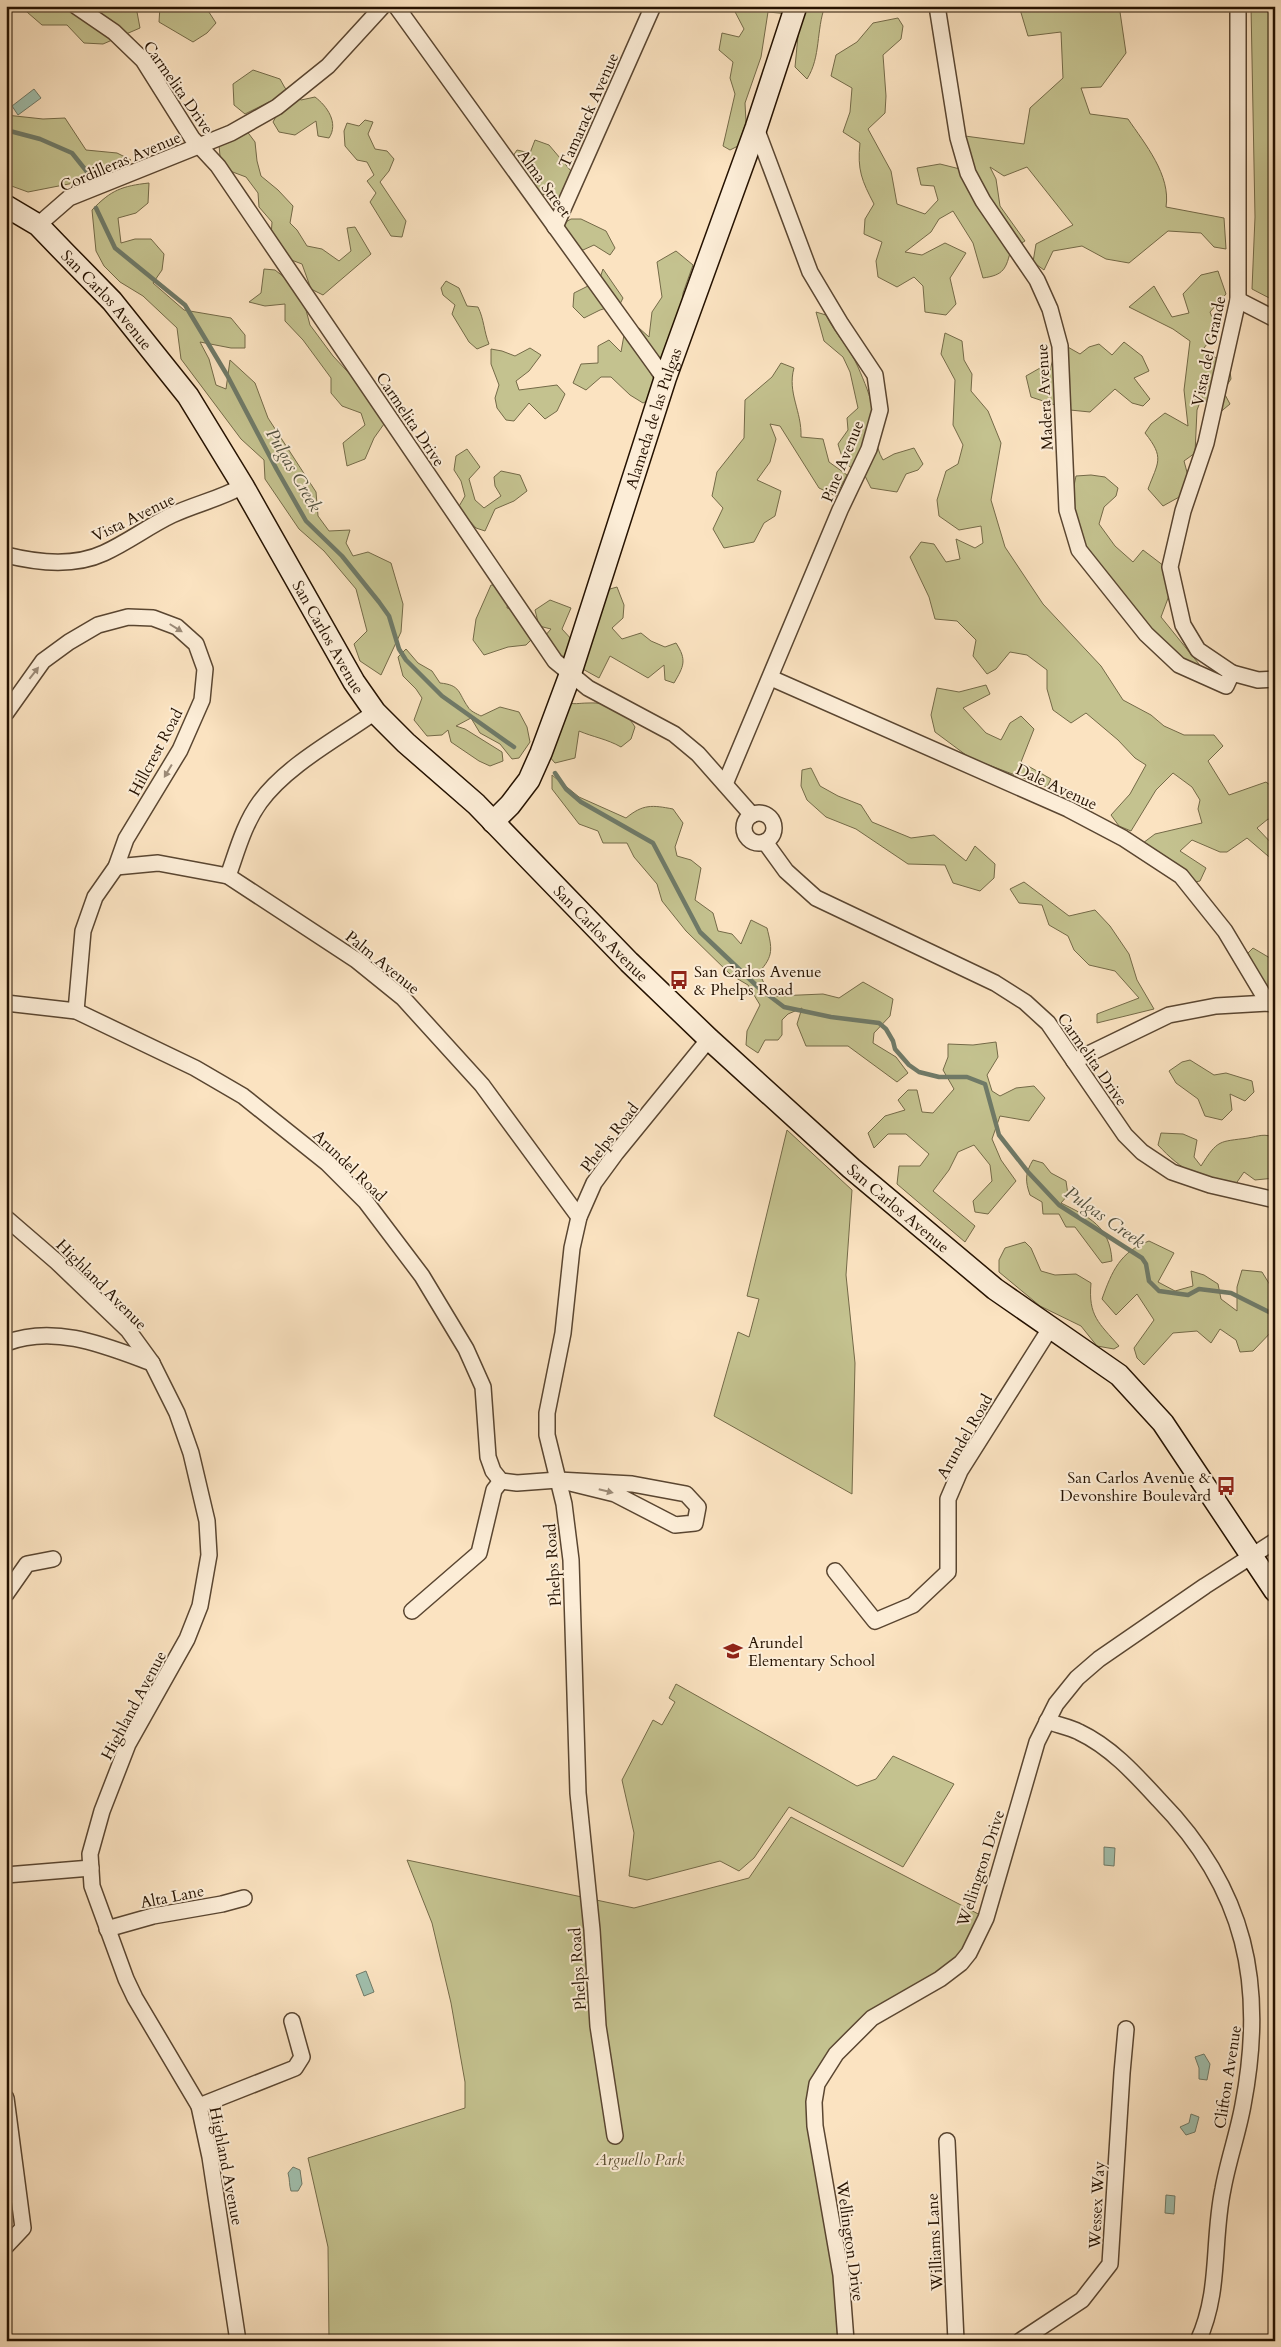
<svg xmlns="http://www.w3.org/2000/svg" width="1281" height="2347" font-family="Cardo,serif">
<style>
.green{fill:#c4c28f;stroke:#746a48}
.water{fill:#a0bfad;stroke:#6f7a68}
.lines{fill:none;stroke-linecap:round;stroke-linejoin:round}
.stream{stroke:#6f7a68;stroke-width:4.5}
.minor-casing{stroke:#5a4631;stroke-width:18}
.secondary-casing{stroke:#251201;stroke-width:24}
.minor{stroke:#fcedd7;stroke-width:15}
.secondary{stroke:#fcedd7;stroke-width:21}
.oneway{fill:#9b8a77}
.labels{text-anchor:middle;stroke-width:4;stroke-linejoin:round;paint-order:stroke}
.street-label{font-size:16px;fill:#251201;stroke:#fcedd7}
.poi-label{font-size:16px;fill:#251201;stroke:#fcedd7;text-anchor:start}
.park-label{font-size:16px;font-style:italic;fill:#5d5033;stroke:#fcedd7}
.water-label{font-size:18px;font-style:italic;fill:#504f3d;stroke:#fcedd7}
</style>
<rect width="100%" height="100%" fill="#fbe3c1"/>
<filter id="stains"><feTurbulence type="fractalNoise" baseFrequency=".004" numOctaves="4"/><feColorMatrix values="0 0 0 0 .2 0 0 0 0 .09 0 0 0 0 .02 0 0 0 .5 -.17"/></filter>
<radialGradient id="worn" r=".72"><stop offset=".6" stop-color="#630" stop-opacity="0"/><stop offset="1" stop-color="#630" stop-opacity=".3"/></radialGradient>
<g class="green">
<path d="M20,6H125L137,12L140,28L103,44L84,43L67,25H42Z"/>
<path d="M160,6H205L216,23L207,33L193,42L159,22Z"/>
<path d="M732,6H825C816,30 821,57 807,79L795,67L800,15L768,12L761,57L745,103L746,122L738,146L730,150L723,146L735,94L730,78L733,62L719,50L722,33L739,37L744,29Z"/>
<path d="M1019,6H1122L1120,12L1126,53L1101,87L1081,88L1090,114L1128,119C1145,144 1171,175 1166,207L1224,218L1226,249L1214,247L1201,233L1168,231L1129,263L1106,259L1082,246L1053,251L1044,270L1033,262L1036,244L1073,225L1027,167L1004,176L990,167L996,179L1000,206L1025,241L1011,249C1006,269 1004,275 983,278L973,243L953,211L939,219L931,232L905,252L922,255L945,243L966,253L950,278L956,304L946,315L925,312L923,286L914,277L897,287L878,277L876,261L882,242L864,234L865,219L874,204C862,181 857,170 860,143L843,132L850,112L852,88L831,76L836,55L857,42L873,23L898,18L903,26L901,39L883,55L886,96L885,113L868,129L891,171L897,204L925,214L938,200L934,186L921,185L917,168L940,164L960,169L965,136L1024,144L1030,108L1063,78L1061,32L1028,36Z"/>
<path d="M1251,6H1275V301L1252,289L1255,217Z"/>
<path d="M253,70L280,79L285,88L301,100L315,97C327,106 339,123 329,138L318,136L316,121L295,135L279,132L273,122L279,111L269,102L245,114L234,105L233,84Z"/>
<path d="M6,115L43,119L65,118L86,150L117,153L131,160L79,182L28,192L6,184Z"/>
<path d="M365,120L373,122L368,134L375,149L387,151L394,159L389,171L380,182L406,221L402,237L391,236L370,202L376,193L367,181L374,175L367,162L357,160L345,146L344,131L347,123L359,126Z"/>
<path d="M246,130L255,142L257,161L261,176L278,190L293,206L290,223L297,230L307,246L322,249L339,261L351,251L347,228L355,227L371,254L323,295L311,289L302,264L270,252L272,222L259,207L258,193L246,177L230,171L220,156L219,145Z"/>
<path d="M535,140L549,145L571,171L562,200L548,193L536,197L513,156L517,150L530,153Z"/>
<path d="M149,183L148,203L136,213L118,218L121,243L135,239H151L164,254L162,270L153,283L184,310L231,318L245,335V348H231L200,342L209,359L216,385L226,389L230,360L255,383L268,418L316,492L318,516L329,531L350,530L346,543L353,556L368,552L391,563L403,604L401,632L381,675L360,661L354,644L367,631L356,589L324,551L299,529L265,479L264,460L241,439L181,359L177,328L143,296L120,282L104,266L96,251L92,210C111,190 122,186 149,183Z"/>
<path d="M571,219H581L606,231L615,248L610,255L594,245L583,250L568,249L560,241L564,223Z"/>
<path d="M676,251L693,265L683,293L682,308L663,357L648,369L658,386L651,399L643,403L630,395L611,377H601L586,390L573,383L581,364L598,363V346L609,340L621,352L624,335L639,328L649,337L652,312L662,297L657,262Z"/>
<path d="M264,269L275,270L289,281L306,310L310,325L333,356L360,385L384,424L374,438L365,459L347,466L343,443L365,425L361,413L342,406L331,393V378L303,340L285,321V304L265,306L249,302L261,293Z"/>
<path d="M603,269L623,298L620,304L600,310L584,318L573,307L574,293L588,286H601L599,281Z"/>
<path d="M1218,271L1226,294L1210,312L1217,331L1204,348L1217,359L1229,364L1231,379L1223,391L1230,404L1218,414L1202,397L1197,410L1195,453L1184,461L1188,476L1181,496L1163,506L1148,489C1158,462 1165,458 1145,433L1151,424L1165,413L1188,426L1184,390L1190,341L1173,329L1129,307L1154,286L1172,317L1189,313L1183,294L1201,275Z"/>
<path d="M446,281L459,288L467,306L478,307C484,319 484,332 489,344L477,349L469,342L452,314L455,305L443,295L441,288Z"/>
<path d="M816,312L826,315C835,334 850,348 858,367C864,381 871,397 873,411C876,429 874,445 883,460L894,454L914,448L923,464L918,470L906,474L897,492L871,488L864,474C846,467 843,462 838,444L848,430L847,418L858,408L850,372L843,357L824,341Z"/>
<path d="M945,333L962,341L964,360L972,374L971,391L988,411L1001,443L991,500L1005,547L1043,604L1101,666L1123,700L1151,715L1164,726L1184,735H1214L1223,746L1208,761L1229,795L1266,782L1275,789V822L1268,819L1257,828L1275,847V862L1247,838L1227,852H1220L1192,840L1180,851L1206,868L1200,881L1185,884L1143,843L1155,834L1202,823L1198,809L1200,800L1192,787L1173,773L1156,790L1131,831L1119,826L1111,815L1130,794L1146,765L1135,758L1118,740L1086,713L1071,723L1053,710L1047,689V670L1027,655L1010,652L996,669L987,674L973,656L976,640L957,621L935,619L929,597L910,557L921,542L934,544L946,562L960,559L956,539L975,548L983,543L981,526L959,530L939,516L937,500L946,471L958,464L963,445L953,425L955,380L941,354Z"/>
<path d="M1124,342L1142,356L1149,371L1134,378L1150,399L1143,406L1132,403L1115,389L1090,412L1070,410L1031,397L1026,376L1040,368L1049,373L1054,356L1066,346L1080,354L1089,347L1099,344L1112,355Z"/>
<path d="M530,348L541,355L529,371L516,381L519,390L557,385L565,394L557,411L545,419L529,403L514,421L506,420L497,408L495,398L499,385L491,364V349L502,351L515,356Z"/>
<path d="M781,363L794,368C787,393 802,411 801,437L823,439L829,462L847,475L836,496L819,488L780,426L770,424L776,439L770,462L757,480L781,491L775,516L764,523L754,542L724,548L713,529L723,508L712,496L717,472L744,438L745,400L772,377Z"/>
<path d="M467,449L480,467L469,479L475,500L484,508L501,496L495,486L494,477L501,471L520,475L527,491L514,501L495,509L485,531L476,528L458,508L465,496L461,481L454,470L456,456Z"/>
<path d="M1091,475L1105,477L1118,488L1116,496L1104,507L1099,524L1115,546L1133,562L1143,550L1164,566L1170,593L1161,617L1203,669L1183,662L1142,619L1085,549L1071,500L1076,476Z"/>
<path d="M491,585H505L510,592L507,608L522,610L532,639L526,645L508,647L484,655L473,640L476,619Z"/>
<path d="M617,587L624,605L623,618L612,628L622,639L641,633L651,641L665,647L676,643C687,660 684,666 674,683L665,680L664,665L648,678L610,656L599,678L557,655L544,637L551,629L539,626L535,610L550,600L571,608L562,629L573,641L610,589Z"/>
<path d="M406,649L418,663L432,671L440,683C461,685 458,693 468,707C470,711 477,714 481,716L500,707L519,712L527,727L530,742L519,758L512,759L500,744L480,733L471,718L456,726L465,729L502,752L503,761L490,766L479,761L451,742L448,730L442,735L427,736L414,720L422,698L416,689L403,676L398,657Z"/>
<path d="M986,685L990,694L963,708L986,733L1001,740L1010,723L1021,716L1034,729L1021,762L1051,779L1047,787L970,758L935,732L931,715L937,688L959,692Z"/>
<path d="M565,702C574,705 579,703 588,703C610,702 624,709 635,727L631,739L621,747C607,739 593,737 579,731L575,758L555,763L548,755L553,739L562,727L561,709Z"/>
<path d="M811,768L820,786L838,796L861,805L872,822L911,838L934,835L966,861L975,846L995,864L994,878L980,891L953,883L945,865L908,864L856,829L826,817L807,800L801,786L802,770Z"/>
<path d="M552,775L579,797L626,818C643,804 652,805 673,809L683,823L675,847L677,856L691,860L701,868L695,900L713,913L718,931L732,934L741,944L751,920L767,928C772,948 774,956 759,972L766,988L777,996L823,994L839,998L863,982L893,999L890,1016L874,1033L873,1043L896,1057L908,1073L897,1082L848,1046H806L797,1024L802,1008L788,1014L782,1020V1035L778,1040H765L758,1053L746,1045L747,1031L760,1005L748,985L731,975L686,931L662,901L657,884L634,857L627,843H603L598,831L579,824L552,789Z"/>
<path d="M1024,882L1069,916L1095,910L1110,926L1129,954L1137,980L1154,1009L1097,1023V1014L1139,998L1115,971L1089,965L1074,950L1068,936L1049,925L1042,905L1019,903L1010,889Z"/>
<path d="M1253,948L1275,961V1001L1247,954Z"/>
<path d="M996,1042L998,1057L987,1075L992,1091L1000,1096L1016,1088L1034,1086L1045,1098L1029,1121L1000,1116L992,1139L1001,1160L1016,1181L988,1214L975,1212L973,1201L992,1181L990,1165L974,1145L958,1152L949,1170L933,1191L975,1226L965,1242L897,1184L899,1166H920L929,1154L906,1134H888L874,1148L868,1133L885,1116L905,1110L898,1100L908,1090H917L922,1112L933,1113L954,1089L943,1070L948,1057V1044L973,1045Z"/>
<path d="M1190,1060L1214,1075L1226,1073L1252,1081L1254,1092L1245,1101L1230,1094L1232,1110L1222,1120L1205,1116L1198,1099L1176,1083L1169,1071L1182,1062Z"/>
<path d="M787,1130L852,1190L846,1275L855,1363L852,1494L714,1416L738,1332L749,1337L759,1299L747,1296Z"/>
<path d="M1161,1133L1183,1134L1197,1140L1194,1157L1201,1166C1218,1139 1219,1142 1248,1138C1259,1136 1265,1133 1275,1138V1178L1255,1180L1244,1172L1235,1185C1202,1182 1181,1170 1158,1145Z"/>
<path d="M1033,1160L1043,1163L1051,1173L1066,1181L1068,1195L1061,1203C1089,1217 1110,1226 1112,1261L1102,1263L1075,1227H1066L1059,1214H1043L1042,1202L1030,1195C1025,1181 1025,1173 1033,1160Z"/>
<path d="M1149,1241L1174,1253L1158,1282L1175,1291L1193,1286L1191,1271L1204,1275L1218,1284L1221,1299L1237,1311V1287L1242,1270L1262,1272L1275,1293V1328L1253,1351L1240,1352L1236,1340L1220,1329L1211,1343L1197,1331L1173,1333L1144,1365L1137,1358L1134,1348L1154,1320L1137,1294L1116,1315L1102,1299C1112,1271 1120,1252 1149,1241Z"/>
<path d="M1025,1242L1031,1248L1041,1271L1055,1275L1076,1274L1091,1283C1088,1316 1099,1323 1119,1346L1114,1349L1097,1346L1081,1326L1040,1306L999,1272V1260L1005,1248Z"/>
<path d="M676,1684L857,1786L876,1779L893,1756L954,1784L903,1867L789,1807L754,1858L739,1871L720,1861L647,1880L629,1876L634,1833L622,1780L653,1720L662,1725L675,1702L669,1698Z"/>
<path d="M791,1817L986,1918L969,1953L836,2054L814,2102L846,2341H329L328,2247L308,2158L465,2108V2082L451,2003L432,1923L407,1860L634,1908L749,1878Z"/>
</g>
<g class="water">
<path d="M34,89L41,98L18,115L12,106Z"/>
<path d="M1104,1847L1115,1848L1114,1866L1104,1865Z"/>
<path d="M366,1971L374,1992L364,1996L356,1975Z"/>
<path d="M1204,2054L1210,2064L1207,2080L1199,2079V2068L1195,2057Z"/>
<path d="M1191,2114L1199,2117L1195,2132L1186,2135L1180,2127L1189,2123Z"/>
<path d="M293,2167L300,2170L302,2184L298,2191H291C289,2185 290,2180 288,2173Z"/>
<path d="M1166,2195L1175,2196L1174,2214L1165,2213Z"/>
</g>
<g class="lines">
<g class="stream">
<path d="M6,130L40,139L72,153L88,173"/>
<path d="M96,208L115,248L185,305L227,375L277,470L306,521L342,556L379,602L389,616L399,649L406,660L442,696L514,747"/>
<path d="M555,773L566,789L581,802L653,843L700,932L759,988L784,1007L831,1017L879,1023L886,1029L893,1041L895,1049L909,1065L919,1072L939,1077H967L985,1084L999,1135L1028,1172L1059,1205L1142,1258L1146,1264L1149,1281L1159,1291L1188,1295L1199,1289L1231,1293L1275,1315"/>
</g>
<g class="minor-casing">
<g id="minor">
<path d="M76,6L114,32L143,60L192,138L218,166L555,661L588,688L674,734L698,754L752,815"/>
<path d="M396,6L665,379"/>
<path d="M937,6L958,138L968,173L983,201L1037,280L1050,309L1060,346L1067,510L1079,550L1146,634L1179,665L1226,686L1232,673L1258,680L1275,679"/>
<path d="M38,225L69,198L231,133L277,107L328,66L383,6"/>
<path d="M555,227L653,6"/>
<path d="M1238,300L1275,319"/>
<path d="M6,555C38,563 74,567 104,553C128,542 149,526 172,515C195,504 220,499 243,486"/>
<path d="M1232,673L1198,650L1183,625L1170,567L1183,511L1206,443L1238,300V6"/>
<path d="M771,678L1068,809L1123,838L1181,876L1225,931L1268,1003"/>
<path d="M6,713L43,661L69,642L98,625L128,617L153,618L177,627L196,644L205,669L202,700L180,750L126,839L116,867L95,897L83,931L76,1011"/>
<path d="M725,784L840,510L869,449L880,410L875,375L841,324L810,272L756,128"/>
<circle cx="759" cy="828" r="15"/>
<path d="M765,842L786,871L816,898L995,983L1025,1002L1048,1023L1125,1135L1142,1152L1172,1172L1210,1185L1275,1200"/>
<path d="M116,867L158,863L228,876L356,960L403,998L482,1085L579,1217"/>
<path d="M228,876C237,851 244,824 260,802C287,765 337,739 375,712"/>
<path d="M6,1003L76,1011L195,1068L243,1096L327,1163L366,1202L422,1276L466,1349L483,1387L488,1457L493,1471L501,1481L517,1483L558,1480L632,1484L686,1494L698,1507L695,1523L675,1525L615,1494L558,1480"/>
<path d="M1074,1061L1169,1015L1216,1006L1268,1003L1275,1005"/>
<path d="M6,1218L57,1262L128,1330L152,1363L177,1413L191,1453L207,1521L209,1555L200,1606L187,1639L128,1744L102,1811L90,1854L92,1886L126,1979L135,1998L199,2106L210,2157L238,2341"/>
<path d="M6,1343C55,1324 106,1346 152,1363"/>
<path d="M835,1571L875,1621L913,1605L948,1572V1499L960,1471L1051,1327"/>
<path d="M6,1594L27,1564L53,1559"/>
<path d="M412,1611L479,1553L494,1490L501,1481"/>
<path d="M1047,1721C1057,1725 1070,1727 1079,1732C1111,1747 1136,1775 1159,1800C1246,1889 1266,1985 1243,2105C1238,2133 1228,2161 1223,2189C1212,2241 1221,2291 1198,2341"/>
<path d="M6,1875L91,1868"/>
<path d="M107,1929L153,1916L222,1904L244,1898"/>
<path d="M6,2098L23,2228L6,2246"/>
<path d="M199,2106L295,2068L302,2057L292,2021"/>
<path d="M615,2136L598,2026L592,1930L578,1793L571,1560L564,1504L547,1435V1413L563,1333L572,1248L579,1217L594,1183L616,1153L709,1039"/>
<path d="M947,2141L956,2341"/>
<path d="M846,2341L841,2275L815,2126L814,2102L817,2084L836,2054L872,2018L940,1979L961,1963L969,1953L986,1918L1037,1742L1056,1704L1077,1678L1099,1659L1205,1586L1275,1541"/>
<path d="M1020,2341L1082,2300L1110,2264L1122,2073L1126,2029"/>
</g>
</g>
<g class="secondary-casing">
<g id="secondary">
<path id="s1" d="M6,206L38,225L65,253L112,301L188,396L243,486L354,682L375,712L406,743L476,804L629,962L709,1039L851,1168L995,1289L1119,1375L1163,1423L1275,1591"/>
<path id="s2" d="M493,822L510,805L529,780L541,753L570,675L665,379L756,128L796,6"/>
</g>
</g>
<use href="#minor" class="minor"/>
<use href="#secondary" class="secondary"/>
</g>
<defs><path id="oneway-solid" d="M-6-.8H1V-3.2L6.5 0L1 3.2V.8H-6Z" transform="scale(1.25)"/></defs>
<g class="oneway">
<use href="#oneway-solid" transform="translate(176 628) rotate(32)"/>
<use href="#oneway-solid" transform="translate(34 673) rotate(-52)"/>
<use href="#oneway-solid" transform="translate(168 771) rotate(121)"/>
<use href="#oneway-solid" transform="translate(606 1491) rotate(14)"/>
</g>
<defs>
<g id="bus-bare" transform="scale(1.5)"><path d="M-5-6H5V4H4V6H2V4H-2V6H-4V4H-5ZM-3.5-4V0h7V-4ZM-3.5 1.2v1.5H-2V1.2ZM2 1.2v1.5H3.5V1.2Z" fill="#8f2418" stroke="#fcedd7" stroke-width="2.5" paint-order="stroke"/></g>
<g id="school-bare" transform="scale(1.5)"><path d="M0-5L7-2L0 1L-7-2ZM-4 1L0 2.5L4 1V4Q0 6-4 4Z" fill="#8f2418" stroke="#fcedd7" stroke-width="2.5" paint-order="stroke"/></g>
</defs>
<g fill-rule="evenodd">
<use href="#bus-bare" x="679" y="980"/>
<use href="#bus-bare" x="1226" y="1486"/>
<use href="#school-bare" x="733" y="1651"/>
</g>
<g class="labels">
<g class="street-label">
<text transform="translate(179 87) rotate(55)" y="6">Carmelita Drive</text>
<text transform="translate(588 110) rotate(-66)" y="6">Tamarack Avenue</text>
<text transform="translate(120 161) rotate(-23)" y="6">Cordilleras Avenue</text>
<text transform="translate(545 183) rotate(54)" y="6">Alma Street</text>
<text dy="6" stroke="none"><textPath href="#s1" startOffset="139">San Carlos Avenue</textPath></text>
<text transform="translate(1208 351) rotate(-78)" y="6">Vista del Grande</text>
<text transform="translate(1044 397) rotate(-93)" y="6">Madera Avenue</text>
<text transform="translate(411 419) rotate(56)" y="6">Carmelita Drive</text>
<text dy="6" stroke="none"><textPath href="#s2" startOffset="438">Alameda de las Pulgas</textPath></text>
<text transform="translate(842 461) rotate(-68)" y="6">Pine Avenue</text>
<text transform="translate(133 517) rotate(-26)" y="6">Vista Avenue</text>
<text dy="6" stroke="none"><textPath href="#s1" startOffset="544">San Carlos Avenue</textPath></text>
<text transform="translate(155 752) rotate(-62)" y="6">Hillcrest Road</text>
<text transform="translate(1057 786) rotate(25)" y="6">Dale Avenue</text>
<text dy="6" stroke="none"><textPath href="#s1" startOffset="949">San Carlos Avenue</textPath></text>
<text transform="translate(383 962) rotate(39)" y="6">Palm Avenue</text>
<text transform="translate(1093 1059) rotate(55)" y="6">Carmelita Drive</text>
<text transform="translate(609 1137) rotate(-52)" y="6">Phelps Road</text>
<text transform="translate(350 1165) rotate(44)" y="6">Arundel Road</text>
<text dy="6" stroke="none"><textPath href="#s1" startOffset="1354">San Carlos Avenue</textPath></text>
<text transform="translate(102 1284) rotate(45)" y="6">Highland Avenue</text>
<text transform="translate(964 1436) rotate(-60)" y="6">Arundel Road</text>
<text transform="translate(552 1565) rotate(-94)" y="6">Phelps Road</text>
<text transform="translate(133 1705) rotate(-62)" y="6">Highland Avenue</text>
<text transform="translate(980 1868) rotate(-72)" y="6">Wellington Drive</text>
<text transform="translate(172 1896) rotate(-11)" y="6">Alta Lane</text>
<text transform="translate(577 1969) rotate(-94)" y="6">Phelps Road</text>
<text transform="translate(1227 2077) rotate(-81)" y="6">Clifton Avenue</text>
<text transform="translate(227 2166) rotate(79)" y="6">Highland Avenue</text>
<text transform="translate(1096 2205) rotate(-87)" y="6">Wessex Way</text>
<text transform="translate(851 2241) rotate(82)" y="6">Wellington Drive</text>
<text transform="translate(934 2242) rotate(-93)" y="6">Williams Lane</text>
</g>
<g class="poi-label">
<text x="694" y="977">San Carlos Avenue<tspan x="694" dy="18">&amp; Phelps Road</tspan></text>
<text x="1211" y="1483" text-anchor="end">San Carlos Avenue &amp;<tspan x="1211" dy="18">Devonshire Boulevard</tspan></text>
<text x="748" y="1648">Arundel<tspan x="748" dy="18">Elementary School</tspan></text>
</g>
<g class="park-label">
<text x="640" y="2165">Arguello Park</text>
</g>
<g class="water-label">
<text transform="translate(294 470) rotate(60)" y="6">Pulgas Creek</text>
<text transform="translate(1105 1217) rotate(35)" y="6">Pulgas Creek</text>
</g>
</g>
<rect width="1281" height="2347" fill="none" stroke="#fbe3c1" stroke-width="25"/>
<rect x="8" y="8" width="1266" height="2332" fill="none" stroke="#251201" stroke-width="2.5"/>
<rect x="12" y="12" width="1256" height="2322" fill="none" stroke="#251201"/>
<rect width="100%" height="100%" filter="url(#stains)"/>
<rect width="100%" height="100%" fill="url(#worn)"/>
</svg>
